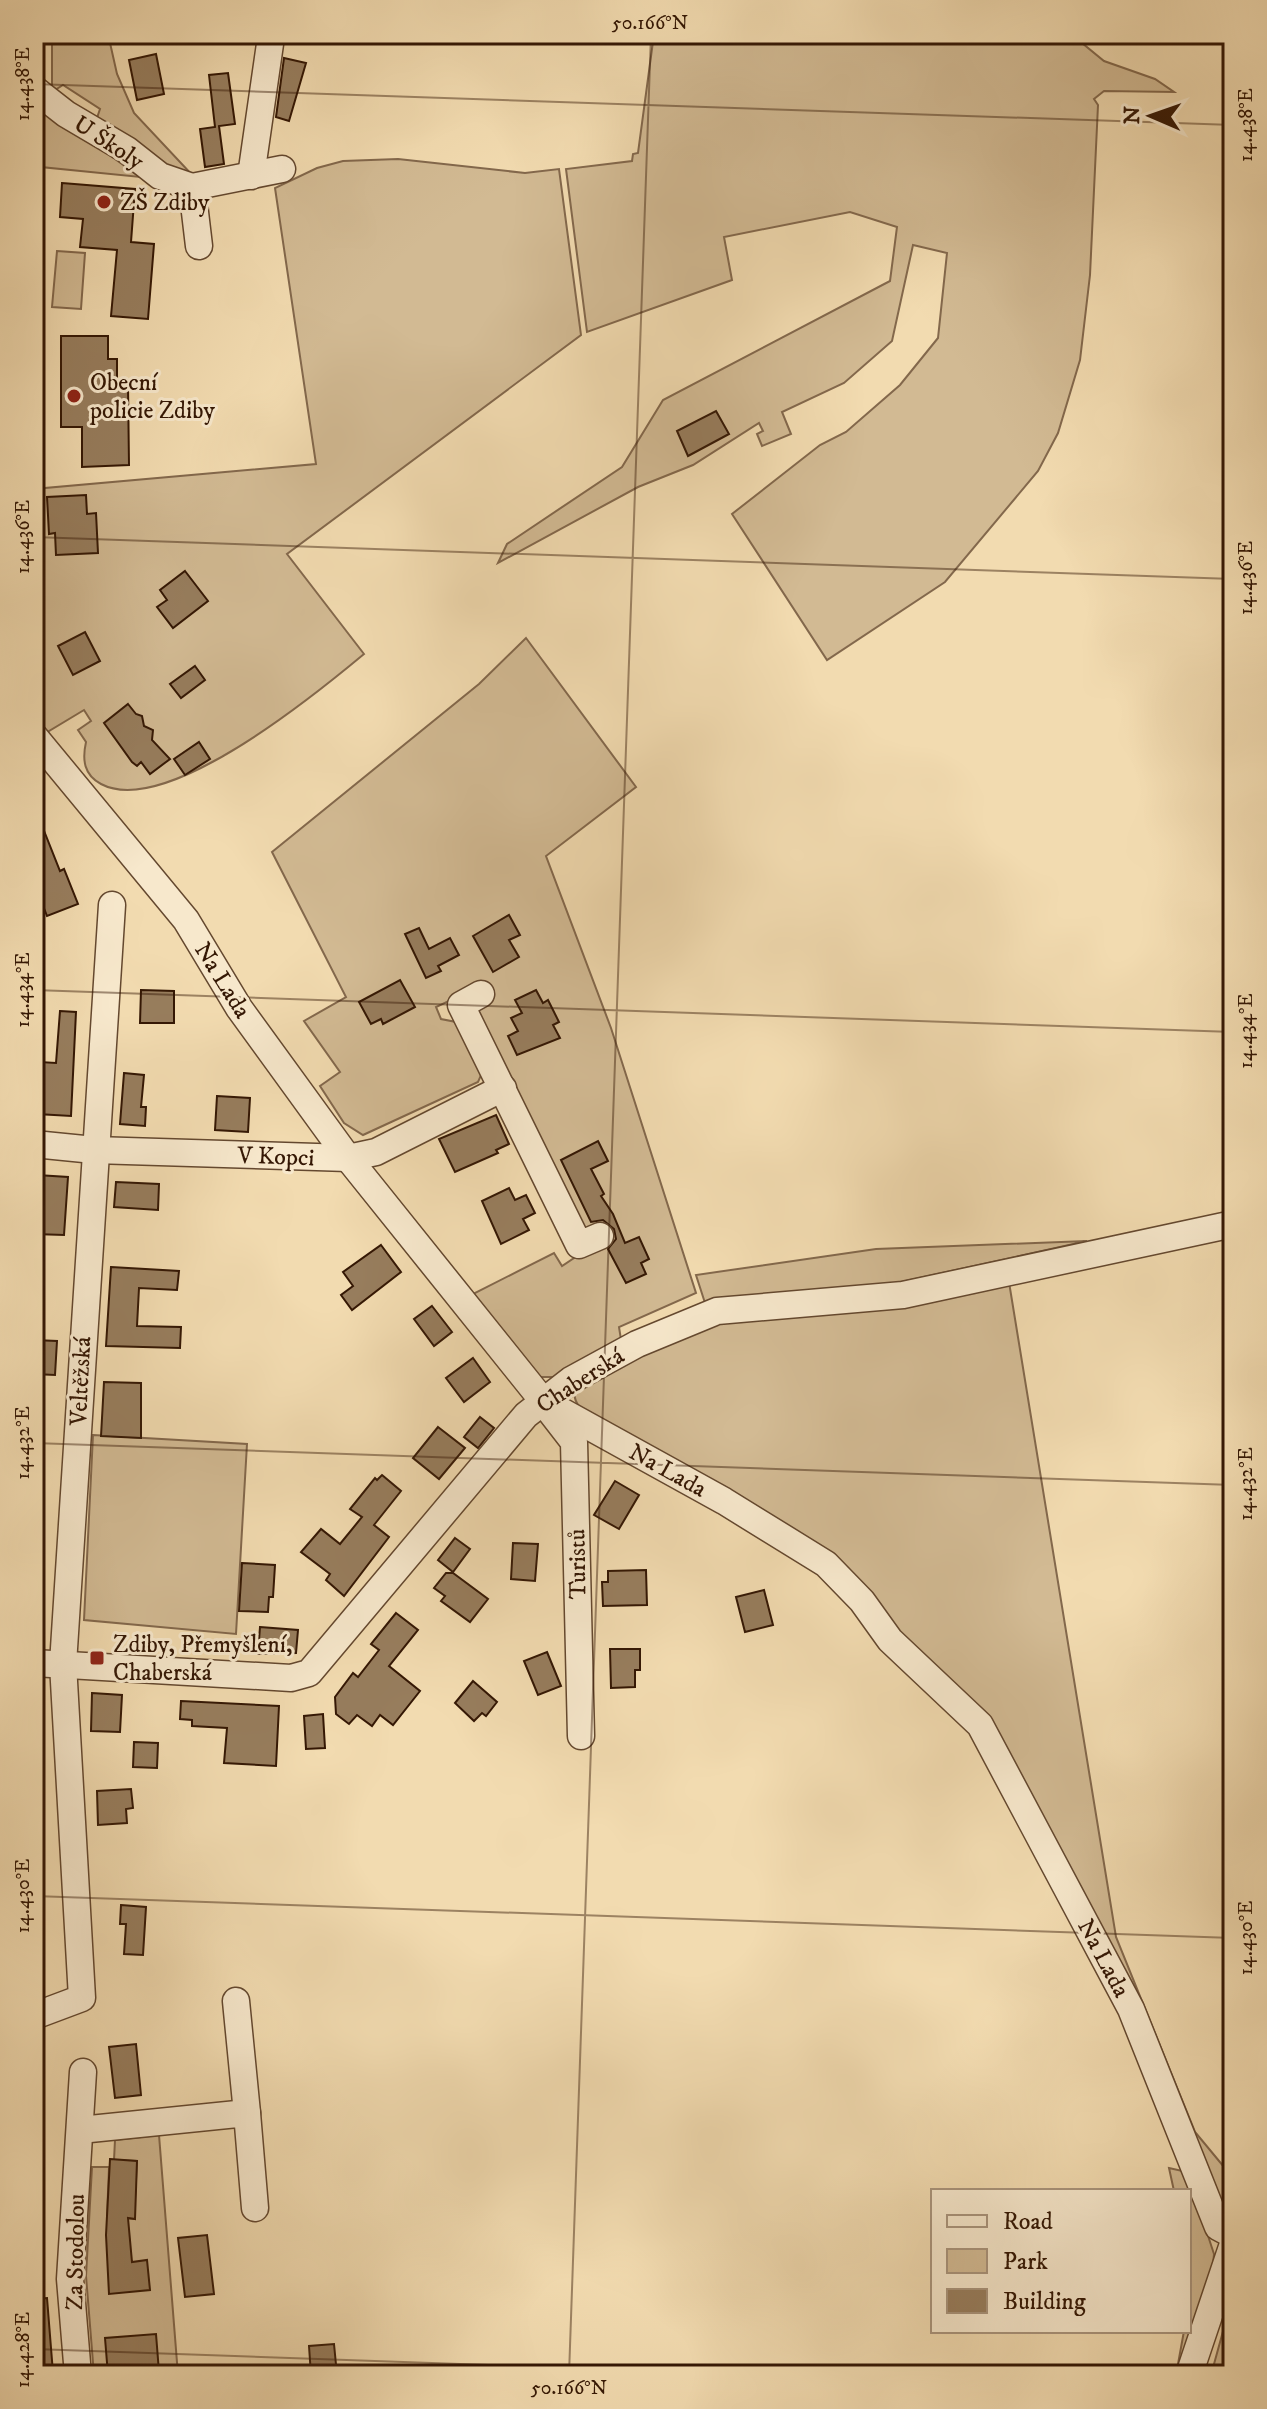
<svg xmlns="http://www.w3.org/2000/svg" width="1267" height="2409" font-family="'IM FELL DW Pica',serif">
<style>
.green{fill:#d2ba93;stroke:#83684c;stroke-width:2}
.building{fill:#977d5d;stroke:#341704;stroke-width:2}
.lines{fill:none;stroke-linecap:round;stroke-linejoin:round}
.minor-casing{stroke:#64482f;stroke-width:29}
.minor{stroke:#f7e8cc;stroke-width:26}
.ticks{fill:none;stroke:#341704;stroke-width:2;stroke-opacity:0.45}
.poi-dot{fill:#8f2418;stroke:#f7e8cc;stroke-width:3}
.labels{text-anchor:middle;stroke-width:6;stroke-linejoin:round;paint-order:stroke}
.street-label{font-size:24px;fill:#341704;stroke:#f7e8cc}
.poi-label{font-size:24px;fill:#341704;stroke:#f7e8cc;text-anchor:start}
.neatline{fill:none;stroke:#341704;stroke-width:3}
.ticks-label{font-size:20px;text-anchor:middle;fill:#341704}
</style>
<rect width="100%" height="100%" fill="#f2dbb0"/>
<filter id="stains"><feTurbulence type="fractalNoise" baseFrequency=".0025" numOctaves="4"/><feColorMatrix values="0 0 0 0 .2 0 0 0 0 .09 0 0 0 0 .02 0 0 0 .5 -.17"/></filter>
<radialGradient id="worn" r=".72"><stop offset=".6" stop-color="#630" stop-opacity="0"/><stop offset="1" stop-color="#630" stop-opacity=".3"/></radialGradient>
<g class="green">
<path d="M52,34H108L117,74L134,113L195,178H186L95,124L100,109L63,85L52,92Z"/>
<path d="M654,34H1071L1104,61L1155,79L1174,92L1104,91L1094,99L1098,105L1090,275L1080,360L1058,433L1038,471L945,582L827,660L732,514L820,445L846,432L900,385L938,338L947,253L913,245L892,341L844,383L782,412L791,434L762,446L757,434L763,431L759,423L693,465L638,487L498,563L507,544L622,467L663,400L890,281L897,227L850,212L724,237L732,280L587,332L566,169L632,161L633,154L638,153Z"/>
<path d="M44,108L140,177L41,167Z"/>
<path d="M398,159L525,173L559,169L581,335L287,554L364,654C316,694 165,818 101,784C84,775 82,760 86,742L78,730L91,721L84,710L44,734L34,707V489L316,464L275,188L317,168L343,161Z"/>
<path d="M57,251L85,253L81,309L52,307Z"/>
<path d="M526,638L636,787L546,856L611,1028L696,1293L619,1327L622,1346L557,1377H537L467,1297L554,1253L562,1266L583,1252L585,1230L477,1012L481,986L436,1007L441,1019L456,1022L482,1073L478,1082L363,1135L344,1123L320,1086L340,1072L304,1021L346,997L272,852L479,684Z"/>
<path d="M1087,1241L892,1284L705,1303L696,1275L876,1249Z"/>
<path d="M1008,1276L1116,1937L1195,2132L1224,2167L1233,2169V2211L1217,2209L1121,1974L944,1680L821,1549L603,1424C589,1414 569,1406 576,1387L719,1319Z"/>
<path d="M93,1435L247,1444L236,1634L84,1620Z"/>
<path d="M159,2135L178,2375H94L86,2276L92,2167H109L107,2217L134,2219L137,2161L114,2160L115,2140Z"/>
<path d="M1169,2168L1187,2172L1214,2254L1212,2276L1181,2375H1176L1184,2331H1189V2191H1174Z"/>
<path d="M1233,2295V2375H1211Z"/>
</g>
<g class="building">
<path d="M156,54L164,94L137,100L129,60Z"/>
<path d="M284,58L306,63L289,121L276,117Z"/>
<path d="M228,73L235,124L219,126L224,164L205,167L200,129L215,127L209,75Z"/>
<path d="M62,183L135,189L131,242L154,244L148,319L111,316L117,250L80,247L83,219L60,217Z"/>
<path d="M61,336H108V359H117V385H128L129,465L82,467V427H61Z"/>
<path d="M716,411L729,434L688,456L677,431Z"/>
<path d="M86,495L87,514L96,513L98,553L56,555L55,533L49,534L47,497Z"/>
<path d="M185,571L208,601L173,628L157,607L167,600L160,590Z"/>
<path d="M85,632L100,661L73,675L58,646Z"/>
<path d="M195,666L205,680L181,698L170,684Z"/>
<path d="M128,704L136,714L142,716L144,726L153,730L152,740L170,759L150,774L141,762L137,766L132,762L104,723Z"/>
<path d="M199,742L210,759L185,775L174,759Z"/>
<path d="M35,808L60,871L64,869L78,904L47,916L40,898L34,901Z"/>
<path d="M509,915L520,935L509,940L519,957L493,972L473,936Z"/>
<path d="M419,928L429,949L450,938L459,955L438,966L441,971L426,978L405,934Z"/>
<path d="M400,980L415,1007L383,1024L381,1019L371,1024L359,1002Z"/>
<path d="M141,990L174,991V1023H140Z"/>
<path d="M536,990L543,1003L548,1000L559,1022L553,1025L560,1038L517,1055L508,1036L518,1031L511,1018L522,1013L515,1000Z"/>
<path d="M60,1011L76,1012L71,1116L37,1114L40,1062L56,1063Z"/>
<path d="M124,1073L144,1075L141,1107H146L145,1126L120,1124Z"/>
<path d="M217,1096L250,1098L248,1132L215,1130Z"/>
<path d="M496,1115L509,1144L496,1150L498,1153L455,1172L439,1139Z"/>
<path d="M598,1141L608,1161L591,1169L604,1194L601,1196L613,1214L625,1243L639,1237L649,1259L641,1263L646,1274L626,1283L608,1249L616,1239L614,1229L603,1220L591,1222L561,1160Z"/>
<path d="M37,1175L68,1177L64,1235L34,1234Z"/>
<path d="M116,1182L159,1184L158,1210L114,1207Z"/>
<path d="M509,1188L515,1200L526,1195L535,1213L523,1219L529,1230L501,1244L482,1201Z"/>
<path d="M381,1245L401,1272L352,1310L341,1295L353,1286L343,1272Z"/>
<path d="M111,1267L179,1271L177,1290L139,1288L137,1326L181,1327L180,1348L106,1346Z"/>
<path d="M432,1306L452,1332L434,1346L414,1319Z"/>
<path d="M34,1340L57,1341L55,1375L34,1374Z"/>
<path d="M473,1358L490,1382L464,1402L446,1378Z"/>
<path d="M104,1382L141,1383V1438L101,1436Z"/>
<path d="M480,1417L494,1428L478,1448L464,1437Z"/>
<path d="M438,1427L465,1448L439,1479L413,1458Z"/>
<path d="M382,1475L401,1491L374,1525L389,1537L344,1596L326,1580L330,1574L301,1552L321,1529L340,1544L362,1517L350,1509L375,1478L377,1480Z"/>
<path d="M615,1481L639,1495L619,1529L594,1515Z"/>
<path d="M455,1538L470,1549L453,1572L438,1560Z"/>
<path d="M513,1543L538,1544L535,1581L511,1579Z"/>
<path d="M242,1563L275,1565L273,1597H269L268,1612L239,1611Z"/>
<path d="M646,1570L647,1605L603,1606L602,1582H608V1571Z"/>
<path d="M446,1573H453L488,1599L470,1622L441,1601L445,1596L434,1588Z"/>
<path d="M764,1590L773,1625L745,1632L736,1597Z"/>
<path d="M396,1613L418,1630L389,1666L420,1691L393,1725L380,1715L372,1726L357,1715L349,1724L336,1714L335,1697L353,1673L358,1677L379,1650L371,1644Z"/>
<path d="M260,1627L298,1630L296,1653L258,1654Z"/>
<path d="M610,1649H640V1670H635V1687L611,1688Z"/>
<path d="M547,1652L561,1686L538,1695L524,1661Z"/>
<path d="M473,1681L497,1702L486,1716L482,1713L474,1721L455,1703Z"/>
<path d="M92,1693L122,1695L120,1732L91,1731Z"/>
<path d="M181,1701L279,1706L276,1766L224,1763L227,1728L192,1726V1720L180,1719Z"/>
<path d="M323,1714L325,1748L306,1749L304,1716Z"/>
<path d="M134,1742L158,1743L157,1768L133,1767Z"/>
<path d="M131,1789L133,1808L126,1809L127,1823L98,1825L97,1791Z"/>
<path d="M121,1905L146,1907L143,1955L124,1954L126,1924H120Z"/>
<path d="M136,2044L141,2095L115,2098L109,2047Z"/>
<path d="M110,2159L137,2161L135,2219L128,2218L132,2262L147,2260L150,2290L109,2294L106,2235Z"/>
<path d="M207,2235L214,2294L185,2297L178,2238Z"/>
<path d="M47,2298L53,2373L34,2374V2299Z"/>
<path d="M156,2334L159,2372L108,2375L105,2338Z"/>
<path d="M334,2344L337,2375H311L309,2346Z"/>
</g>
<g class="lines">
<g class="minor-casing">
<g id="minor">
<path d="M34,89L66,114L127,150L160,176L192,187L282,169"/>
<path d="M251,176L271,37"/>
<path d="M192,187L199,246"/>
<path d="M34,736L186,920L239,1008L348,1158L543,1401L724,1501L826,1564L862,1601L890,1640L980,1725L1131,2009L1218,2227L1233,2235"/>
<path d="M481,994L461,1005L579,1245L600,1236"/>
<path d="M34,1144L94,1150L348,1158L376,1152L503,1088"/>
<path d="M550,1411L574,1442L581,1736"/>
<path d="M34,1663L291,1678L309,1673L526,1415L571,1380L637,1344L717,1311L903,1295L1233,1224"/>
<path d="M236,2001L247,2113"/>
<path d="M34,2016L82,1998L63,1664L112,905"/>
<path d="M80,2130L247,2113L255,2208"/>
<path d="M78,2375L70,2279L83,2072"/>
<path d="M1189,2375L1233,2244"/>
</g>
</g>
<use href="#minor" class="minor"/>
</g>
<path class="ticks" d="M34,84L1233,125M34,537L1233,579M34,990L1233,1032M34,1443L1233,1485M34,1896L1233,1938M34,2349L774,2375M569,2375L651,34"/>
<g class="poi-dot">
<circle cx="104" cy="202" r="8"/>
<circle cx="74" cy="396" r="8"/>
<rect x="89" y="1650" width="16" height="16" rx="4"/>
</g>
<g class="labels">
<g class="street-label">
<text transform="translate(109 142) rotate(33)" y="8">U Školy</text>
<text transform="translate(223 980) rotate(58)" y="8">Na Lada</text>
<text transform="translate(276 1156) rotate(2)" y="8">V Kopci</text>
<text transform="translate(580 1380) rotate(-33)" y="8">Chaberská</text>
<text transform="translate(80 1381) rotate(-87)" y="8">Veltěžská</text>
<text transform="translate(668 1470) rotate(29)" y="8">Na Lada</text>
<text transform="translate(577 1564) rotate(-91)" y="8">Turistů</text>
<text transform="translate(1104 1958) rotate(62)" y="8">Na Lada</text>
<text transform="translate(75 2252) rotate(-89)" y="8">Za Stodolou</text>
</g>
<g class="poi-label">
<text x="120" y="210">ZŠ Zdiby</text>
<text x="90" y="390">Obecní<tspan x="90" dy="28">policie Zdiby</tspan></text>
<text x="113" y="1652">Zdiby, Přemyšlení,<tspan x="113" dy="28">Chaberská</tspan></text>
</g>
</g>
<rect width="1267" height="2409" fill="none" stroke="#f2dbb0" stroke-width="88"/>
<rect x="931" y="2189" width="260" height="144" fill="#f7e8cc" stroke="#a9947c" stroke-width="2"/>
<rect x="947" y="2215" width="40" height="12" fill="#f7e8cc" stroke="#a9947c" stroke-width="2"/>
<text x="1003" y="2229" font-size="24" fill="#341704">Road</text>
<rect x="947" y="2249" width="40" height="24" fill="#d2ba93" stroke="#a9947c" stroke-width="2"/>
<text x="1003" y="2269" font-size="24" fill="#341704">Park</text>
<rect x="947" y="2289" width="40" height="24" fill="#977d5d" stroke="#a9947c" stroke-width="2"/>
<text x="1003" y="2309" font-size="24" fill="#341704">Building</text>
<g transform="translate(1151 116) rotate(272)" stroke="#f7e8cc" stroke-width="6" paint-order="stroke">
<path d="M0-6L14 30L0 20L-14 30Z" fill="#341704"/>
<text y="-12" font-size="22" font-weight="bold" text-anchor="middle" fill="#341704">N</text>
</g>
<rect x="44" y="44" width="1179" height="2321" class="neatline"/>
<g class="ticks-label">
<text x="650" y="29">50.166°N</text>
<text transform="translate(22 84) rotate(-90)" y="7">14.438°E</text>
<text transform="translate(1245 125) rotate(-90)" y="7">14.438°E</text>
<text transform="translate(22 537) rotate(-90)" y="7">14.436°E</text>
<text transform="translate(1245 578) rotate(-90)" y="7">14.436°E</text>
<text transform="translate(22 990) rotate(-90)" y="7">14.434°E</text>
<text transform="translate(1245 1031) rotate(-90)" y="7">14.434°E</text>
<text transform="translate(22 1443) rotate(-90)" y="7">14.432°E</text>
<text transform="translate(1245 1484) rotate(-90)" y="7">14.432°E</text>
<text transform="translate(22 1896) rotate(-90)" y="7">14.430°E</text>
<text transform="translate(1245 1938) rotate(-90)" y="7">14.430°E</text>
<text transform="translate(22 2350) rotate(-90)" y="7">14.428°E</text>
<text x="569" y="2394">50.166°N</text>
</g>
<rect width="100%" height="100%" filter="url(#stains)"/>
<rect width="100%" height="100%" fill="url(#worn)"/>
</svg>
